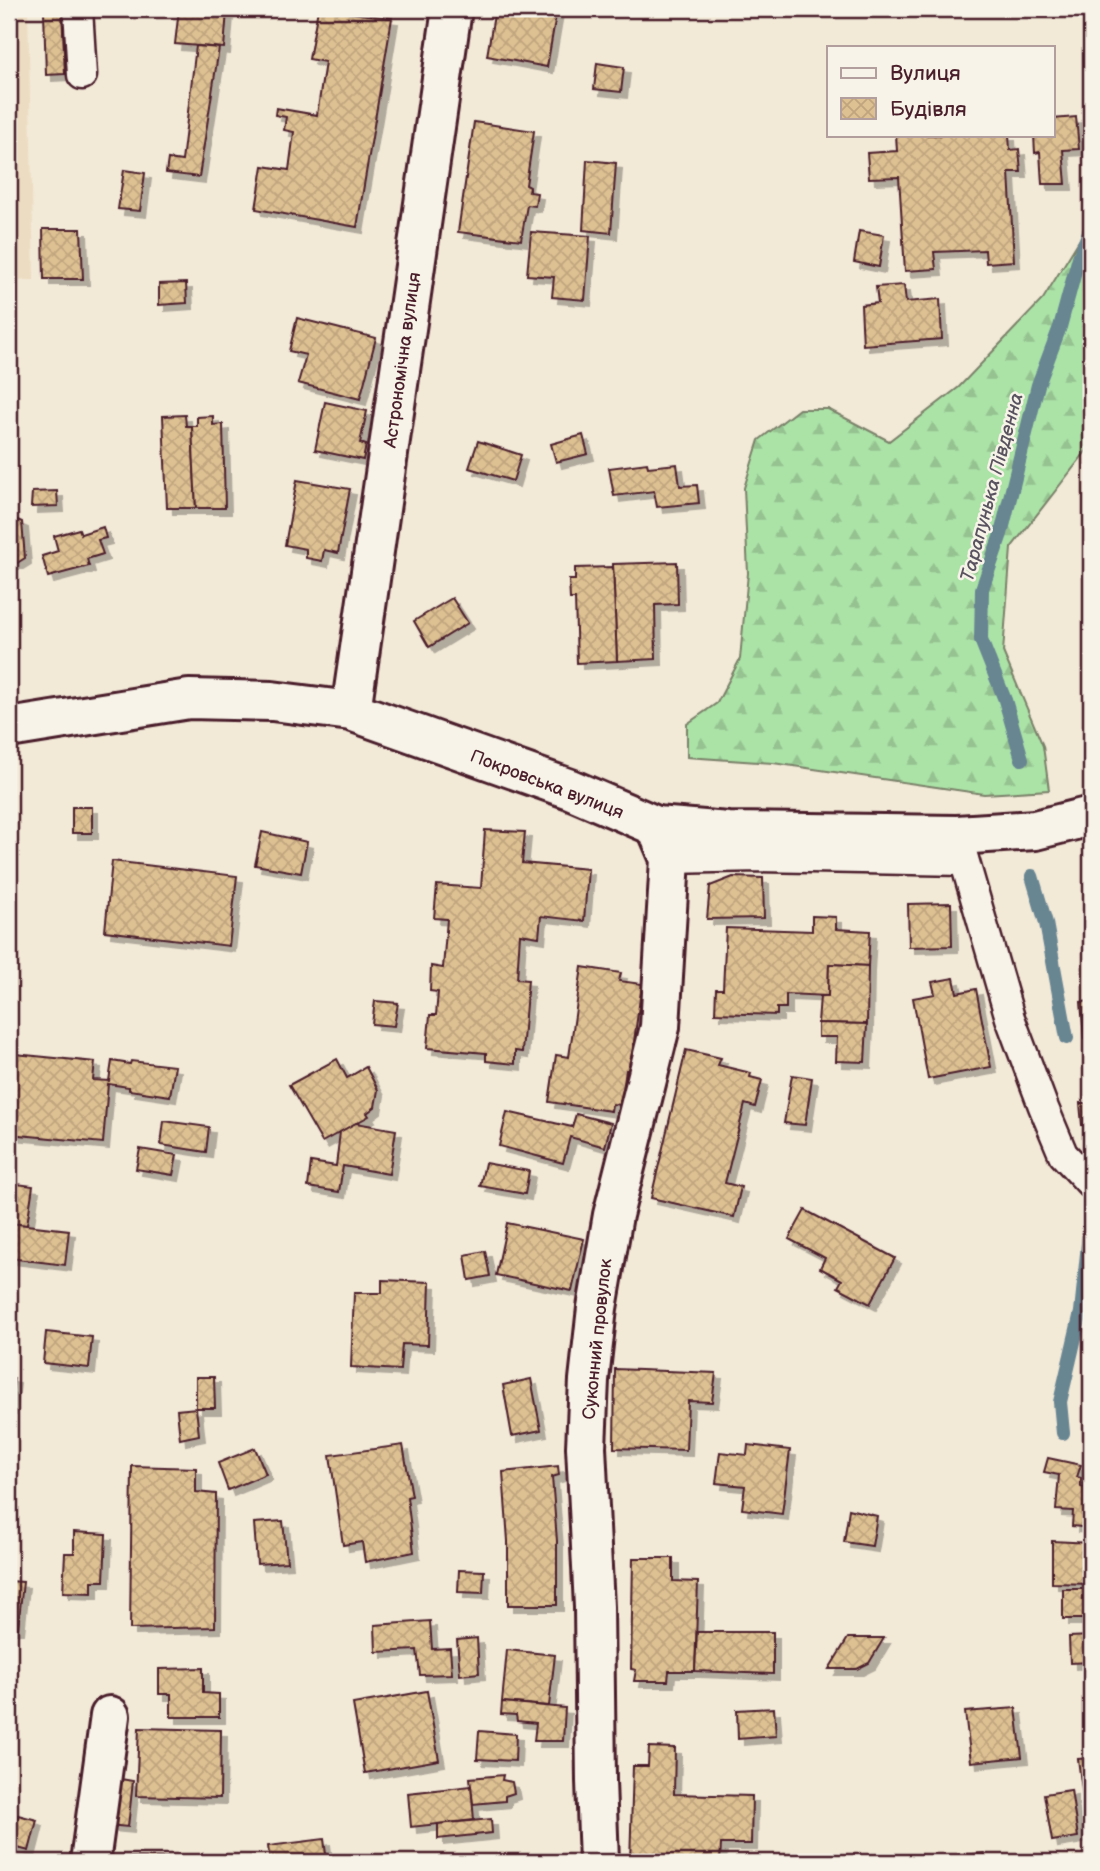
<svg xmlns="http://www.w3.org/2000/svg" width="1100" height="1871" font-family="'Balsamiq Sans',sans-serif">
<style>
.built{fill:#ecddc2}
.forest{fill:url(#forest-firs);stroke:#7a8169;stroke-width:2}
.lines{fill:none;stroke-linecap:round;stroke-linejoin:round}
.stream{stroke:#678592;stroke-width:14}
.building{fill:url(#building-cross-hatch);stroke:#4a1f2b;stroke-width:2;filter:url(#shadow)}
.service-casing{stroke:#4a1f2b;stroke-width:33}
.minor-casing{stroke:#4a1f2b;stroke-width:44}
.service{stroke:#f7f3e8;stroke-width:28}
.minor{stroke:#f7f3e8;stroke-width:38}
.labels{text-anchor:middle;stroke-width:5;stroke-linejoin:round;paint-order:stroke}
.street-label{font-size:18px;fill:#4a1f2b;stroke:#f7f3e8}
.water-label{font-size:19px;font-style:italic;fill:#59525f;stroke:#f7f3e8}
</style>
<defs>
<pattern id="forest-firs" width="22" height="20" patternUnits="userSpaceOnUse" patternTransform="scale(1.75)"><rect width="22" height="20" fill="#abe3a7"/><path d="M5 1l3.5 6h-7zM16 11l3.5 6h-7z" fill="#95c290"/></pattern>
<pattern id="building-cross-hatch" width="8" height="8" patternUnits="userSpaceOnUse" patternTransform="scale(1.75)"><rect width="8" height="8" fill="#dec192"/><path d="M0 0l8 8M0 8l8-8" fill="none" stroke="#c0a57e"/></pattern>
<filter id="shadow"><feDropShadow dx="6" dy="6" stdDeviation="0" flood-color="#0004"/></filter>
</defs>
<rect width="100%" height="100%" fill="#f2e9d7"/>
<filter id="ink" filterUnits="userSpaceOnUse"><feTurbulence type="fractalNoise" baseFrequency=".0143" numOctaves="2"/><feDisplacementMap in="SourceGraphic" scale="14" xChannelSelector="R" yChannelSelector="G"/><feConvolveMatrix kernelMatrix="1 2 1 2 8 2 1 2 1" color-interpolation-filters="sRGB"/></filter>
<g filter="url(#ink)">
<path class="built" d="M9,9H28L34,280L9,281Z"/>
<path class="forest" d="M1091,221V445L1011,548L1003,652L1043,746L1049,790L984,794L773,763L687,757V724L717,703L740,659L748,573L744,488L759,440L799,409H828L889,441L959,387L1043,299Z"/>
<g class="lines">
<g class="stream">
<path d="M1022,759L1005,700L981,640L982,589L1001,534L1038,385L1060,327L1079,257L1091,227"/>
<path d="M1032,876L1046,923L1067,1038"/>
<path d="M1063,1433L1060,1402L1081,1312L1089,1234"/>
</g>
</g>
<g class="building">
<path d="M179,9L227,11L224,48L175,44Z"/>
<path d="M318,9L392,18L357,227L256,209L263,166L289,170L294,132L284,130L286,117L275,115L276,108L317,115L325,62L309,59Z"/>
<path d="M495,9H562H557L547,67L487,56Z"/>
<path d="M62,11L65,74L46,75L44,12Z"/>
<path d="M196,46L219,48L199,177L166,173L168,159L182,161Z"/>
<path d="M597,63L624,67L621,92L594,89Z"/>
<path d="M1076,117L1079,149L1063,150L1066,184H1042L1040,152L1035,153L1034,135H1053V119Z"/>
<path d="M474,122L534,131L526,185L530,187L529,192L537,193L535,206L527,205L521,240L458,232Z"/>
<path d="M896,135H1009L1010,150L1019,149L1021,172H1009L1014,261L986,263L985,250L934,252L936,269L905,271L899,177L869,178L867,153L897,151Z"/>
<path d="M587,160L616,163L611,233L583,230Z"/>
<path d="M124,170L145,173L140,211L118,209Z"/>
<path d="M43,229H81L83,279H44Z"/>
<path d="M859,231L884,235L879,267L854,262Z"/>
<path d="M531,232L590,236L585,300L552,297L554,277L527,275Z"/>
<path d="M186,283L187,303L159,305V284Z"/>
<path d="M904,285L906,302L940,299L942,339L863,345L861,305L878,303L876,287Z"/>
<path d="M297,318L376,338L360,399L298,383L306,355L289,351Z"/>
<path d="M325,402L367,411L360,443L366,445L363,460L315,450Z"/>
<path d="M185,415L186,426H192L196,508H167L163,416Z"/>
<path d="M213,416V425L223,424L225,508H196L192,426H197V417Z"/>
<path d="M583,435L588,454L556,462L551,444Z"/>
<path d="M478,441L521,455L513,481L469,468Z"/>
<path d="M647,463L648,467L677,464L680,486L697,485L699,503L657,507L654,491L614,496L609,468Z"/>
<path d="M297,480L350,489L338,553L324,550L322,561L306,558V549L285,545Z"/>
<path d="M57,491L58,506L31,507L32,492Z"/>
<path d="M15,519L22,522L25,558L17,563H9V520Z"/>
<path d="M103,527L106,538L98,540L103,554L87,559L89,566L48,577L42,556L58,551L54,536L79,529L81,534Z"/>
<path d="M677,562L678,604L655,605L656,659L617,661L613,564Z"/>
<path d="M613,567L617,661L577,663L575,599H570L569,580H575V568Z"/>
<path d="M452,598L468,623L429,647L414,621Z"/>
<rect x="72" y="807" width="20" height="26"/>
<path d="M485,830L525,832L522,863L588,869L584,921L541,916L539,937L520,934L517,979L528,980L522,1052L515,1051V1064L486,1061V1053L427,1048L430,1015H436L438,992L430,991L431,966L443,968L447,919L434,918L437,885L481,888Z"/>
<path d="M262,832L307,842L301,873L255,865Z"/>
<path d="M112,861L237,876L229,946L105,931Z"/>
<path d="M733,877L763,878L764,918L707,919L710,886Z"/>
<path d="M951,903L952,946L909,947L908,904Z"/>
<path d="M812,916L836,917V929L870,931L868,966L829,964L828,996L786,994V1008H777V1015L715,1013L716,989H723L726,928L812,931Z"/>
<path d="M829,964L868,966L867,1024L818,1023L820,996H828Z"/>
<path d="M582,967L621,973L619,981L642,984L630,1070H626L621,1105L612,1104L611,1111L549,1102L556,1055L569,1057Z"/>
<path d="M954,978L957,993L976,989L991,1067L928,1079L913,998L935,994L932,982Z"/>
<path d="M375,1001L398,1003L394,1026L372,1024Z"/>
<path d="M1091,1001V1037L1084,1038L1081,1002Z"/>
<path d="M818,1023L867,1024L865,1062L836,1061L837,1037H818Z"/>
<path d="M686,1050L721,1058L718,1065L751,1073L750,1077L762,1080L755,1107L745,1104L725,1183L741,1187L734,1217L651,1198Z"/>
<path d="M15,1054L95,1062L93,1080L109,1081L112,1061L130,1064L131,1061L175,1066L170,1096L129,1090V1087L108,1084L103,1143L9,1134Z"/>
<path d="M337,1059L347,1078L366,1067L378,1090L375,1107L367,1113L369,1116L322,1142L289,1085Z"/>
<path d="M792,1075L812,1078L805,1125L784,1123Z"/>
<path d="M1080,1103H1091V1124L1082,1125Z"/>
<path d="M507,1112L572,1127L576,1114L611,1123L605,1147L570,1137L563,1163L499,1146Z"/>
<path d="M164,1121L209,1127L206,1152L161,1145Z"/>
<path d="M356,1123L396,1130L389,1174L343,1166L339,1192L308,1187L311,1162L336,1166L340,1132Z"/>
<path d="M140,1149L177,1155L173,1175L136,1169Z"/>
<path d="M485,1163L529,1171L525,1194L480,1186Z"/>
<path d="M9,1183L33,1186L27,1225L9,1223Z"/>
<path d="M805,1210L895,1258L870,1304L838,1287L842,1280L820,1268L825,1258L789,1239Z"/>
<path d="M9,1223L69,1230L65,1265L9,1258Z"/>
<path d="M507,1223L584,1239L572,1291L496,1275Z"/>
<path d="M485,1251L490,1276L469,1280L465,1255Z"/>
<path d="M382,1280L430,1282L428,1345L402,1344L400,1370L351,1367L354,1293H382Z"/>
<path d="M46,1332L92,1337L89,1368L43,1363Z"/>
<path d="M615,1369L716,1373L712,1402L688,1401L686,1450L614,1448Z"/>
<path d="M9,1377L14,1378L10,1409H9Z"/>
<path d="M196,1377H214L215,1408H196Z"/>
<path d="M531,1379L541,1430L512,1436L503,1385Z"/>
<path d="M196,1408L199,1435L180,1439L177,1410Z"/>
<path d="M403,1445L412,1496L407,1497L414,1552L365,1562L362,1542L343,1545L330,1455Z"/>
<path d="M748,1445L790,1450L782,1514L742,1509L745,1486L716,1483L720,1452L747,1455Z"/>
<path d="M255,1448L266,1474L228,1490L218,1463Z"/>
<path d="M1048,1458L1081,1465L1077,1477L1081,1478V1487L1091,1489V1528L1072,1526L1073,1511L1056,1510L1059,1475L1044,1472Z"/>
<path d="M132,1466L196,1468V1492L216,1494L215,1627L130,1629Z"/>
<path d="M558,1466L559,1475L552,1477L557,1541V1605H508V1541L503,1472Z"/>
<path d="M849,1509L877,1516L872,1546L844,1542Z"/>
<path d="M283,1521L287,1562L257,1564L254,1523Z"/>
<path d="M74,1532L106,1534L104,1581H92V1593L63,1592L65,1553H74Z"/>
<path d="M1052,1541L1091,1543V1584L1052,1583Z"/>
<path d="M633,1558H673V1581L698,1582L695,1671H669L668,1681H634L636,1670L631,1669Z"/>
<path d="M459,1570L484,1571L483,1593L458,1592Z"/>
<path d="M9,1581L23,1582L18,1628H9Z"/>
<rect x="1063" y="1589" width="28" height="30"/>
<path d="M430,1621L432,1649L450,1648L452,1674L420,1675L417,1650L376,1652L375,1625Z"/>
<path d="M697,1632H773V1674L695,1671Z"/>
<path d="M1091,1636V1662L1070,1663L1069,1637Z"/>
<path d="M477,1638L479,1673L460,1675L457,1640Z"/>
<path d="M848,1638H884L869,1663L857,1669H829Z"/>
<path d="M507,1650L555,1655L549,1706L502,1702Z"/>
<path d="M203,1668V1693L219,1694V1717H171V1694H159V1669Z"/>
<path d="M427,1691L439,1760L365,1773L353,1704Z"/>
<path d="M502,1702L565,1708L563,1741H534L536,1723L517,1721L516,1715L501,1714Z"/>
<path d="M774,1708L776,1736L738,1739L737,1710Z"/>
<path d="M1016,1708L1022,1757L971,1762L965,1712Z"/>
<path d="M139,1728L221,1730L220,1798L136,1796Z"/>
<path d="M479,1731L516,1734L515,1761L477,1759Z"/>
<path d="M649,1747L675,1748L674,1794L752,1796L751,1844H721L720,1862H630L633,1766H648Z"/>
<path d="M1091,1758V1812L1085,1813L1078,1759Z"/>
<path d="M503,1775L502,1780L512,1782L514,1793L505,1796V1801L473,1804L470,1778Z"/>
<path d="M115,1778L133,1781L128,1827L108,1825Z"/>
<path d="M471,1786L474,1820L411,1827L408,1793Z"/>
<path d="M1071,1790L1078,1837L1052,1841L1044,1794Z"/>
<path d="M18,1815L37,1820L29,1851L10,1846Z"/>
<path d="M491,1819L492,1833L438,1839V1824Z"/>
<path d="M324,1839L327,1862H341H270L268,1846Z"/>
<path d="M984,1853L986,1862H960L959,1855Z"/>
<path d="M114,1857L208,1858V1862H113Z"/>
<path d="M889,1857L947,1860V1862H889Z"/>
</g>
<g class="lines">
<g class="service-casing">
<g id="service">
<path d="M78,9L82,75"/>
<path d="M957,835L1010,1018L1043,1106L1063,1154L1091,1184"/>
<path d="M670,859L759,857L964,861"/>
</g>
</g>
<g class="minor-casing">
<g id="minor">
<path d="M351,711L452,9"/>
<path d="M9,728L189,699L272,701L351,711L570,789L656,826L728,832L957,835L1035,830L1091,816"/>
<path d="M90,1862L110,1716"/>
<path d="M599,1862L596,1781L594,1607L586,1447L589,1380L597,1308L613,1215L660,1027L670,859L656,826"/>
</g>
</g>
<use href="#service" class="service"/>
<use href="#minor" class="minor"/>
</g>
</g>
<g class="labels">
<g class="street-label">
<text transform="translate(402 360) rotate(-82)" y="6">Астрономічна вулиця</text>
<text transform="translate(547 784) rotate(21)" y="6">Покровська вулиця</text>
<text transform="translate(597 1339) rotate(-84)" y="6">Суконний провулок</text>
</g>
<g class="water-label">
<text transform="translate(991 487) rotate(-75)" y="7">Тарапунька Південна</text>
</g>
</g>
<rect width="1100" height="1871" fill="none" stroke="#f7f3e8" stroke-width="35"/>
<rect x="18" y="18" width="1065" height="1836" fill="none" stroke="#4a1f2b" stroke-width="2.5" filter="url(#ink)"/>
<rect x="827" y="46" width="228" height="91" fill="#f7f3e8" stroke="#b29e9c" stroke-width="2"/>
<rect x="841" y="68" width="35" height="10" fill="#f7f3e8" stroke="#b29e9c" stroke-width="2"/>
<text x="890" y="80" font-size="21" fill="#4a1f2b">Вулиця</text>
<rect x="841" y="98" width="35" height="21" fill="url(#building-cross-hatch)" stroke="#b29e9c" stroke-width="2"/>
<text x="890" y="116" font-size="21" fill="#4a1f2b">Будівля</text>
</svg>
